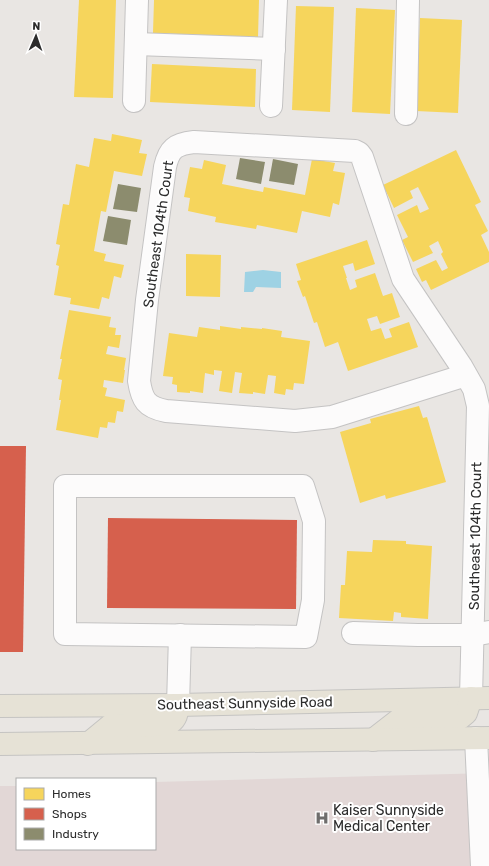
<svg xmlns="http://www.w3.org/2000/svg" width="489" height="866" font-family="Rubik,sans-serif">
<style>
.medical{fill:#e2d7d6}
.water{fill:#9ed2e4}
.homes{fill:#f6d55c}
.shops{fill:#d6604d}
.industry{fill:#8c8c6e}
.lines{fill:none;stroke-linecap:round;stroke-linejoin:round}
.minor-casing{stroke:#c4c3c3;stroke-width:24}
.major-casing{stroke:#c5c4c2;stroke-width:24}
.minor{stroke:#fcfbfb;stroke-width:22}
.major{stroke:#e6e2d6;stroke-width:22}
.labels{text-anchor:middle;stroke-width:4;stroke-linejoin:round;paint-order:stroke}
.street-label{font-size:14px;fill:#2c2c2c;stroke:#fff}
.poi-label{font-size:14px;fill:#2c2c2c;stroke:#fff;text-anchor:start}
</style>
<rect width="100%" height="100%" fill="#e9e6e3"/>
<path class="medical" d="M489,773V866H0V786H17V849H155V782Z"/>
<path class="water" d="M263,270L281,272V288L256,287L253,292H244L245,272Z"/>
<g class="homes">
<path d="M79,0H116L113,98L74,97Z"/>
<path d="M154,0H259L258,37L153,33Z"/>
<path d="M296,6L334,7L330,112L292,110Z"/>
<path d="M356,8L395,10L390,114L352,112Z"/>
<path d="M420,18L462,20L458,113L416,111Z"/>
<path d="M152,64L256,69L255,107L150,102Z"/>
<path d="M112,134L142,140L139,153L147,154L142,176L114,171L106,212L101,211L94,251L106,254L104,261L124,265L121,278L114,276L109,299L102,297L99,309L70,304L71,298L54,295L59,266L56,265L60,245L56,244L63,204L69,205L76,164L89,167L94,138L111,141Z"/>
<path d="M456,150L481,202L475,205L488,231L481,235L489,252V262L431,290L426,280L422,282L416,269L436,260L442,271L448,268L441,254L443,252L438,241L429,246L433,253L413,262L402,240L408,237L397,215L417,205L420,213L429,209L418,187L410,191L413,198L394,208L383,185Z"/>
<path d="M312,159L335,163L333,171L345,173L339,205L333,203L330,217L302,211L297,233L257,225L256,229L215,222L216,217L188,211L190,198L184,197L190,167L202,169L204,160L226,165L222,184L263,192L264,187L305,195Z"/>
<path d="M367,240L375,264L355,271L353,263L343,266L347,278H346L350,290L357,287L355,280L375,273L383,296L392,293L400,317L380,324L377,316L367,319L371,331L381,328L385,339L392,337L389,329L409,322L418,347L348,371L338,342L325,347L317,322L314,323L305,296L303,297L297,281L301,280L296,264Z"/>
<path d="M186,254L221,255L220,297L186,296Z"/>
<path d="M69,310L111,317L109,327L116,328L115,335H121L119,348L108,346L106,354L126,358L124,370H125L123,383L104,380L103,387L107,388L105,396L125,400L123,412L117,411L115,423L108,422L107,428L100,427L98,438L56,430L61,400H59L62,380L58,379L62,359H60Z"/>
<path d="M220,326L241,329V327L262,329V328L282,331L281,337L310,341L304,384L294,383L293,390L286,389L285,395L274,393L276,376L268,375L265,394L253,392V394L239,393L242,373L235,372L232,393L219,391L222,371L214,370V375L205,373L203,393L190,391V393L177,392V385L172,384L173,377L163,376L169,333L197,337L199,327L220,330Z"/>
<path d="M419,406L423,418L427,417L446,482L386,499L385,495L360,503L340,432L371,423L370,419Z"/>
<path d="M373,540L406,541V544L432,546L428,619L401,617V613L394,612L393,621L339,618L341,585H345L347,551L372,552Z"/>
</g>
<g class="shops">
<path d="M0,446H26L23,652H0Z"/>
<path d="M108,518L297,520L296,609L107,608Z"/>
</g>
<g class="industry">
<path d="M240,158L265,162L261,184L236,179Z"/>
<path d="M273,159L298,164L294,185L269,181Z"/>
<path d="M118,184L141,188L137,212L113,209Z"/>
<path d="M108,216L131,220L127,245L103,241Z"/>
</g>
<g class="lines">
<g class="minor-casing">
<g id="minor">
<path d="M136,44L274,49"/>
<path d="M134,101L137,0"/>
<path d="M271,106L276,0"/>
<path d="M406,114L408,0"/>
<path d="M466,375L332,417L295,421L166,411C146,407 142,400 139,381L147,300L165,167C169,149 175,144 194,142L355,151L359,153L362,157L403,279L461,366L474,389L478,406L471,698"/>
<path d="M65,486H303L314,521L313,600L306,637L65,634Z"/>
<path d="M353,633L418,635H473L489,632"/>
<path d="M178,705L180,635"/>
<path d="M476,738L482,866"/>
</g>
</g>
<g class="major-casing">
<g id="major">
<path d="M0,706L178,705L489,698"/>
<path d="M373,740L400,719H448L460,718L466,713L471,698"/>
<path d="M0,744L489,738"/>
<path d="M88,744L111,725C121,725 164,727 171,722C177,718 177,711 178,705"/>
</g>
</g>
<use href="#minor" class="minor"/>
<use href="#major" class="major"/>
</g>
<defs>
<g id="hospital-bare" transform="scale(1.08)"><path d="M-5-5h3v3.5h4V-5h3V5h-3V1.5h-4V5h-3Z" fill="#6e6d6c" stroke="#fff" stroke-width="2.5" paint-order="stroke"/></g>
</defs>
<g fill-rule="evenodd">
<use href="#hospital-bare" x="322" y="818"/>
</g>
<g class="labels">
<g class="street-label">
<text transform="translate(158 234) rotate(-82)" y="5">Southeast 104th Court</text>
<text transform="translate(475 536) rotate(-89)" y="5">Southeast 104th Court</text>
<text transform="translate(245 703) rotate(-1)" y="5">Southeast Sunnyside Road</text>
</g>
<g class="poi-label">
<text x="333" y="815">Kaiser Sunnyside<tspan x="333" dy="16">Medical Center</tspan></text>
</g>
</g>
<rect x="16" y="778" width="140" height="72" fill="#ffffff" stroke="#ababab"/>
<rect x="24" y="788" width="20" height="12" fill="#f6d55c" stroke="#ababab"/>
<text x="52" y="798" font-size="12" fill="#2c2c2c">Homes</text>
<rect x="24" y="808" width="20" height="12" fill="#d6604d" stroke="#ababab"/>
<text x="52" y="818" font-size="12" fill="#2c2c2c">Shops</text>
<rect x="24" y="828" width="20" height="12" fill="#8c8c6e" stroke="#ababab"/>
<text x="52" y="838" font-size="12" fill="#2c2c2c">Industry</text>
<g transform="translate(36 36) rotate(2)" stroke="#ffffff" stroke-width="3" paint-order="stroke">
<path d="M0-3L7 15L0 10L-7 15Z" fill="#2c2c2c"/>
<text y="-6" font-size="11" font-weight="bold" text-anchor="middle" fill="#2c2c2c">N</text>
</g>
</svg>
